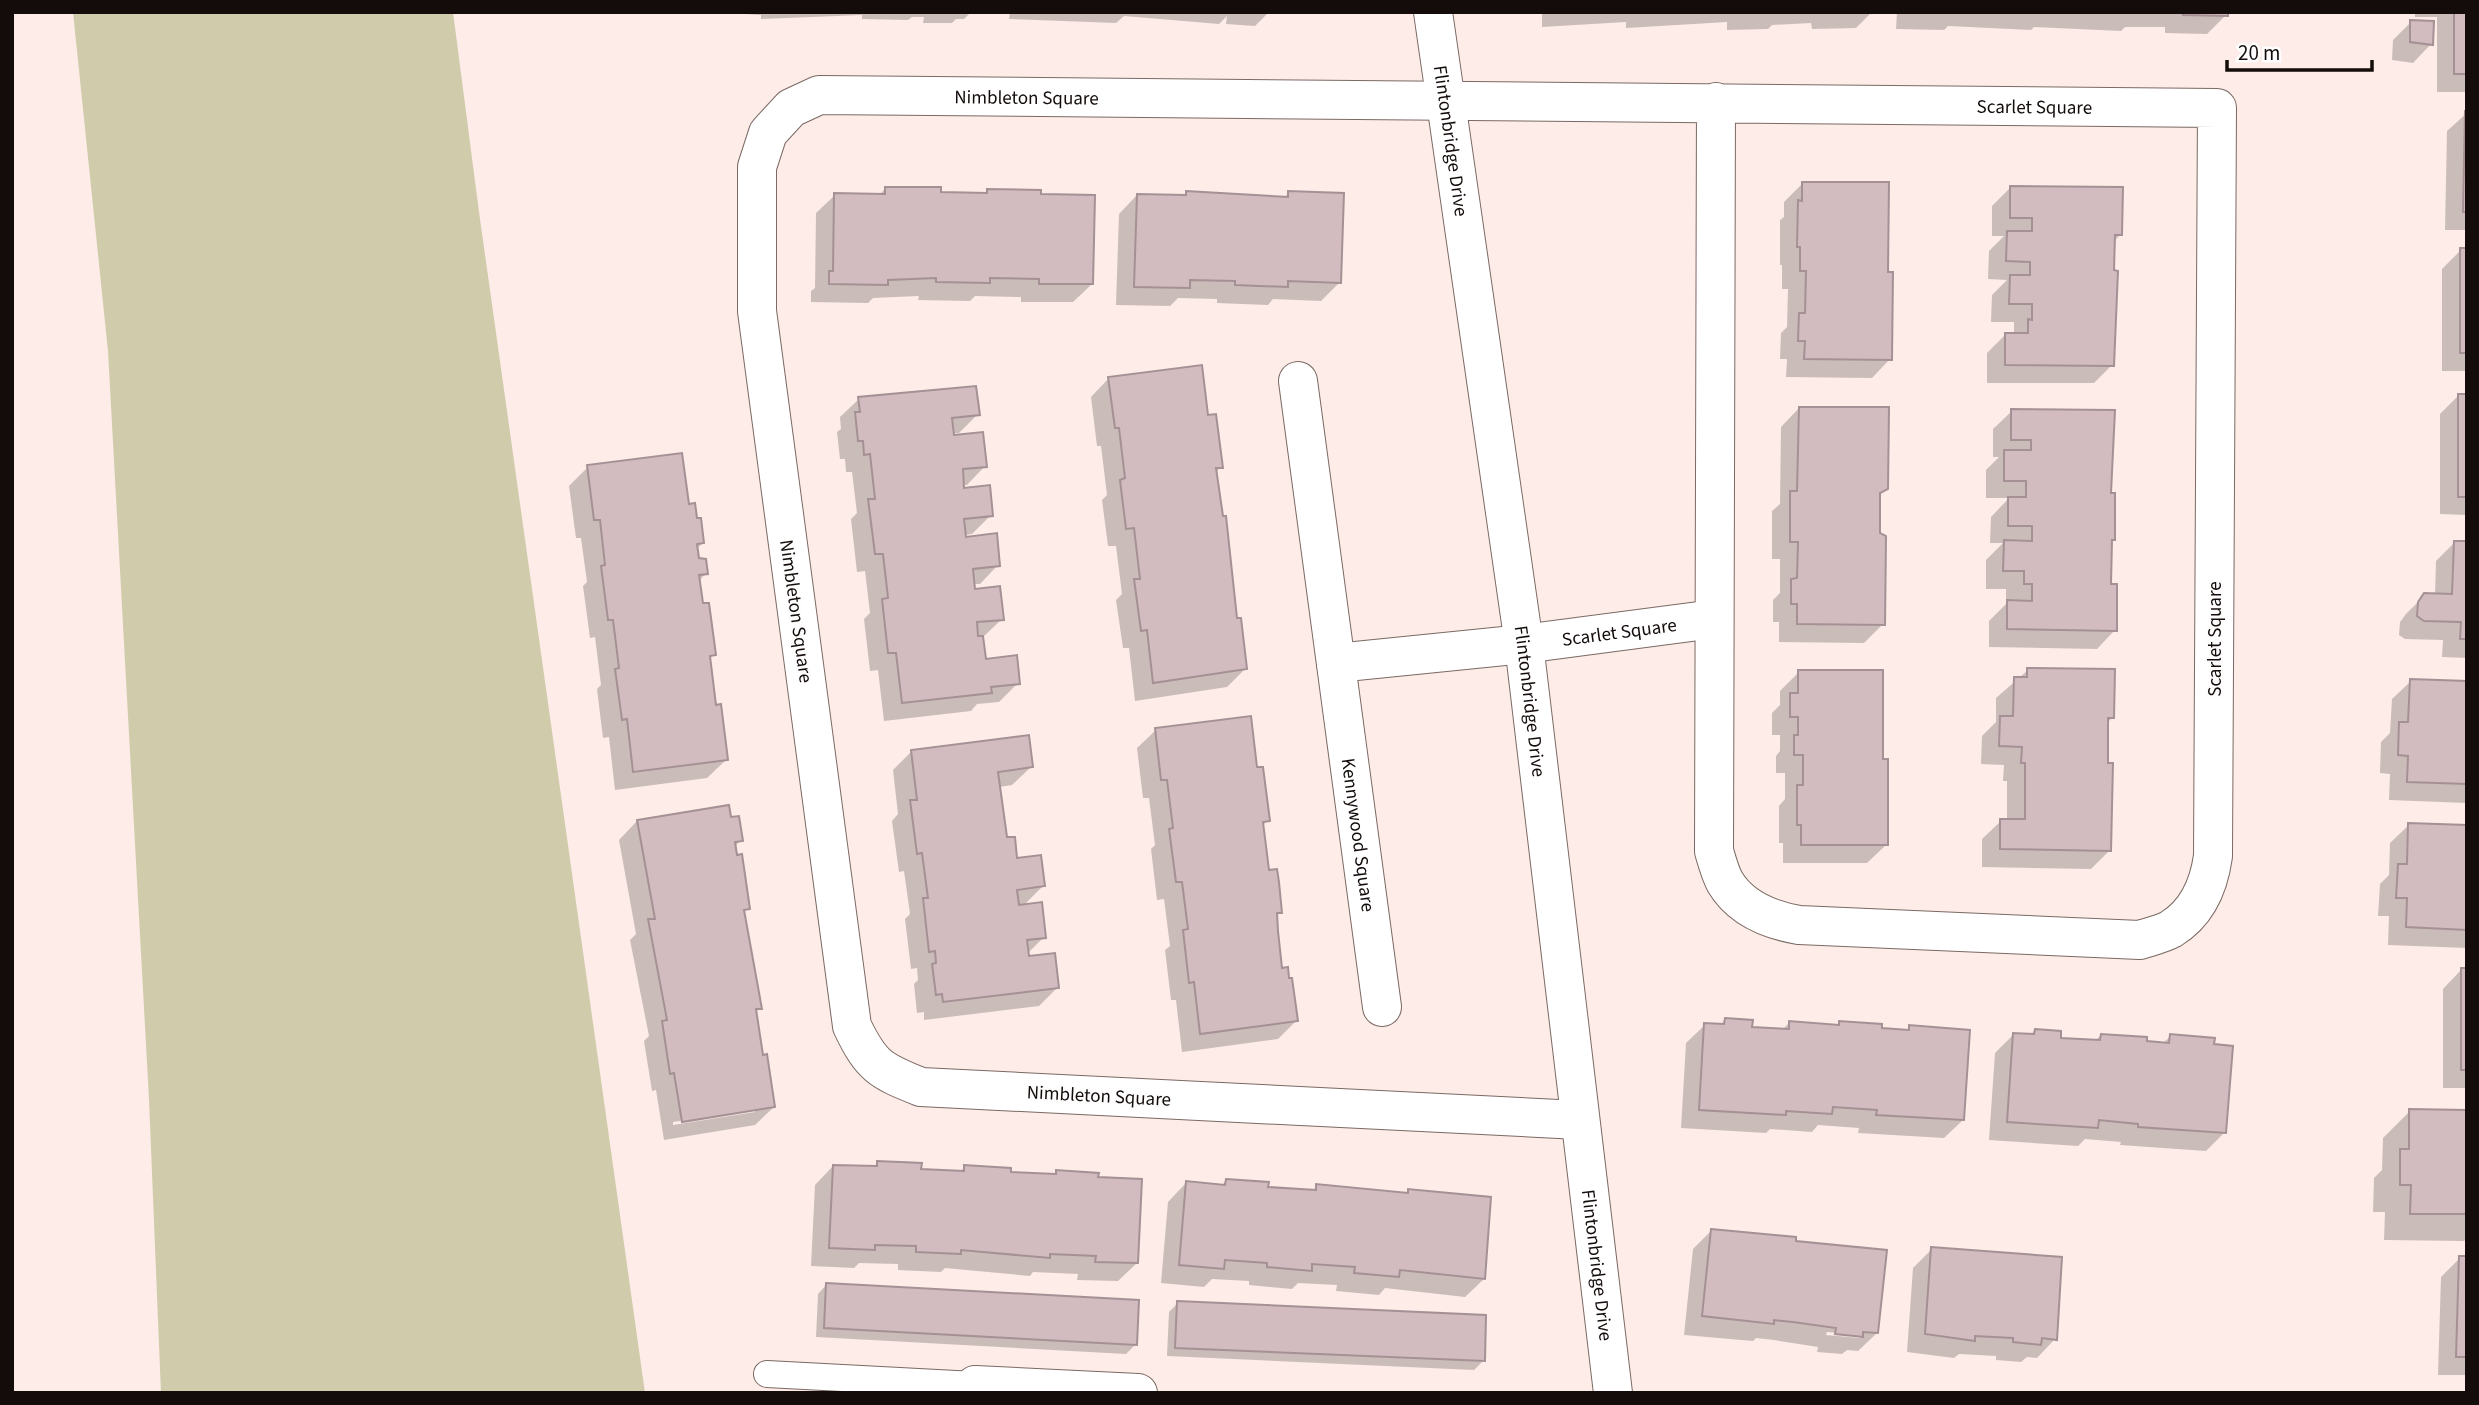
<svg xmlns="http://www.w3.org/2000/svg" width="2479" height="1405" font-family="'Source Sans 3',sans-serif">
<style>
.green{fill:#d0cbaa}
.shadow{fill:#0003;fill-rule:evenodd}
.building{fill:#d2bcc0;stroke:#a59195;stroke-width:2}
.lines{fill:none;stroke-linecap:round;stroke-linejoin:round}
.service-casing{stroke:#7b6964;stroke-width:28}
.minor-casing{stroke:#7b6964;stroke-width:40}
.service{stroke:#fff;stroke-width:26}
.minor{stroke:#fff;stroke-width:38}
.labels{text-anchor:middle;stroke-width:5;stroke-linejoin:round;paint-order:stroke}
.street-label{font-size:19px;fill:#130c0a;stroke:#fdfdfd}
</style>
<rect width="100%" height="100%" fill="#fdece7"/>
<path class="green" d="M73,12H453L479,212L645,1393H161L149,1099L108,351Z"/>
<g class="shadow">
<path d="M711,12H971L964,19H956L952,23H923L924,17H912L908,20L862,19V15L761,19V15Z"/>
<path d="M1010,12H1269L1255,26L1226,24L1227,16L1219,24L1124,16L1116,23L1009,19Z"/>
<path d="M1542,12H1872L1856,28L1812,29L1811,23L1772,25L1768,29L1727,30V22L1626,28V22L1542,27Z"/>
<path d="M1897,12H2226V15L2207,34L2165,33V27H2125L2121,31L2034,27L2031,30L1948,26L1944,30L1896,29Z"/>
<path d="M2415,12H2467V92H2437V17H2415Z"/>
<path d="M2411,22L2431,44L2413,63L2392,60L2393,40Z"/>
<path d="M2467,113V230H2445L2447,131Z"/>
<path d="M1803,183L1887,273L1890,359L1872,378L1786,377L1787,359H1780L1781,333L1787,327L1788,289H1782V265H1780V220L1784,217V202Z"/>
<path d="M2011,187L2120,235L2113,242L2112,365L2094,383H1987V353L2006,334H2014V322H1991L1992,295L2007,280L1988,279L1989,251L2004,236H1992V206Z"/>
<path d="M885,189L939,194H984L988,191L1092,284L1073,302H1021V297L975,296L970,301L918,300L919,296L873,298L868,303L811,302V291L815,288L816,213L835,195H879Z"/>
<path d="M1187,193L1283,198L1289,193L1340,282L1321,301L1273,299L1268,305L1217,303V299L1178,298L1170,306L1116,305L1119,214L1137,195L1183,197Z"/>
<path d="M2461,250H2467V371H2442V269Z"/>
<path d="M1109,378L1207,417L1221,467L1215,473L1236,620L1245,669L1227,687L1135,701L1129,648H1123L1116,600L1122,594L1116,546H1108L1102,500L1107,495L1101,446H1097L1091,397Z"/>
<path d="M2459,395L2467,396V515L2440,514V414Z"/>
<path d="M859,399L978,414L959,433H952L985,466L967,485H962L963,490L991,515L972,534L964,535L965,539L998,565L980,584H973L974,591L1002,619L982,638L985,661L1018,683L999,702L977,704L971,711L884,721L878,670L870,671L864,619L870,613L865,571L857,572L851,519L857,513L852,472H846L845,459H840L837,432L841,429L840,417Z"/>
<path d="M1799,408L1886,489L1879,496L1883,624L1864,643L1779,642V622H1773V600L1780,593V559H1772V511L1780,504L1781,427Z"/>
<path d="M2012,411L2110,495L2113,539L2110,542V586L2115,630L2097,649L1989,647V621L2006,604V589H1986V560L2003,543H1990L1991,517L2009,498H1986V470L1999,457H1993V429Z"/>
<path d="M588,467L688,506L703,543L696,549L697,560L706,573L699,581L702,605L714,654L709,659L715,707L726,760L707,778L615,790L609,737L603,738L597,689L601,685L595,637L590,638L583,586L587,582L581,538H576L569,486Z"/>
<path d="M2454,543H2467V658L2442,657L2443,640L2405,639L2399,635L2400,622L2406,614L2425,595H2435L2436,561Z"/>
<path d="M2028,670L2112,718L2107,723L2110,850L2091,869L1982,867V839L2001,821H2007V781H2003L2004,765L1981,764L1982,736L1996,722V698Z"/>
<path d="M1799,672L1882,761L1886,845L1867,863H1783V843H1779V806L1785,799V773H1776V756L1780,751V735H1772V713L1780,705V691Z"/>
<path d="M2411,681L2467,683V803L2389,800L2390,774L2380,773L2381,742L2390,733L2392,699Z"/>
<path d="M1156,730L1256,769L1268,820L1262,826L1268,871L1280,912L1276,917L1281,970L1296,1021L1278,1039L1182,1052L1176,1000H1171L1165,950L1170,946L1164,899L1157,900L1151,849L1155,845L1149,798H1143L1137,748Z"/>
<path d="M912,751L1031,767L1012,785L999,787L1005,839L1016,860L1043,886L1023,906L1044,937L1027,954L1058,987L1039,1006L924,1020V1012L917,1013L914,984L918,980L917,968L911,969L905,919L910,914L904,871L899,872L892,821L898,814L893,770Z"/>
<path d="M729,819L741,840L734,847L748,908L743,914L760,1008L755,1013L761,1057L774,1107L755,1125L664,1140L656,1090L652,1091L644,1041L649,1036L630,940L636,934L619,840L637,821ZM755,1109V1112L673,1125V1122Z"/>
<path d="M2409,825L2467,827V948L2388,945L2389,916H2378L2380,884L2389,875L2390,843Z"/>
<path d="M2461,970H2467V1088H2443V989Z"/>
<path d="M1725,1020L1750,1029L1782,1030L1789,1023L1837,1026L1840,1023L1905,1032L1910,1027L1963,1120L1944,1138L1858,1133L1859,1128L1818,1125L1812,1132L1770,1129L1766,1133L1681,1128L1686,1043L1705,1025H1720Z"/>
<path d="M2035,1030L2059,1039L2095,1041L2101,1035L2162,1044L2171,1036L2213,1046L2225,1132L2206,1151L2120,1145L2121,1142L2085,1139L2078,1146L1989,1140L1995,1053L2014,1034L2030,1036Z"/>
<path d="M2410,1111L2467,1112V1238L2464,1241L2384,1240L2385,1212H2373L2374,1178L2382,1170L2383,1138Z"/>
<path d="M877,1163L919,1170L959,1172L965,1167L1009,1173L1053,1176L1057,1172L1096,1178L1137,1263L1118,1281L1077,1280L1078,1274L1033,1272L1030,1276L945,1268L941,1272L898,1270V1264L859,1263L854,1268L811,1266L815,1185L833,1166L873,1168Z"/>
<path d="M1226,1181L1266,1189L1311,1192L1317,1186L1405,1195L1409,1191L1484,1279L1465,1297L1385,1288L1379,1295L1336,1291L1337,1285L1298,1283L1292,1289L1249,1285V1281L1212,1279L1204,1287L1161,1283L1168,1202L1186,1183L1221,1186Z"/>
<path d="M1711,1231L1794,1242L1877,1333L1858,1351L1847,1350L1842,1354L1817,1352L1818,1347L1774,1340L1756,1338L1753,1341L1684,1335L1693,1249ZM1827,1332L1863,1335L1860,1338L1826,1335Z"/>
<path d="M1932,1249L2055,1339L2037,1358L2027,1357L2021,1362L1996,1360V1356L1959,1354L1954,1358L1907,1352L1913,1268Z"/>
<path d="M2460,1258H2467V1375H2438L2441,1277Z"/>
<path d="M827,1284L1135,1345L1126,1354L816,1337L818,1294Z"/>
<path d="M1178,1303L1483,1361L1474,1370L1167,1356L1169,1312Z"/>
</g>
<g class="building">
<path d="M2183,12H2228V16L2183,15Z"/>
<rect x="2454" y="12" width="13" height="62"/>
<path d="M2410,20L2434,21L2433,45L2410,42Z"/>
<path d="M2465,111H2467V212H2463Z"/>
<path d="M1802,182H1889L1888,272H1893L1892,360L1804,359L1805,341H1798L1799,313H1805L1806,271H1800V247H1797L1798,200L1802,201Z"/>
<path d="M2010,186L2123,187L2122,235H2115L2114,270L2118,271L2114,366L2005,365V333H2028V319L2032,320V304H2009L2010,275H2030V262L2006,261L2007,231H2032V218H2010Z"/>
<path d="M885,187H941V192L987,193V189L1041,190V194L1095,195L1093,284H1039V279L990,278V283L936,282V278L888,280V285L829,284V271H833L834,193L885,194Z"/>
<path d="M1186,191L1288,197V191L1344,193L1341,283L1288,281V287L1235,285V281L1190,280V288L1134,287L1137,194L1186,195Z"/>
<rect x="2460" y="248" width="7" height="105"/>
<path d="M1202,365L1208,415L1216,414L1223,468H1216L1223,516H1226L1237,618H1241L1247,669L1153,683L1147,630L1141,631L1134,579H1140L1134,528L1126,529L1120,480L1125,478L1119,428H1115L1108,377Z"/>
<path d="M976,386L980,415L952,418L954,435L983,432L987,467L963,469L964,488L990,485L993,516L964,519L966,537L997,533L1000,566L973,569L975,589L1000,586L1004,620L977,622L978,636H983L986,659L1017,655L1020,684L991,687L992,693L902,703L896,653H888L882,599L888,598L883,554H875L868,499H875L870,454L864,455L863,441H858L855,412H860L858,397Z"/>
<rect x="2458" y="394" width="9" height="103"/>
<path d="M1799,407H1889L1888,489L1880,493V533L1886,536L1885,625L1797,624V604H1791V579L1797,578L1798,542H1790V491H1797Z"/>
<path d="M2011,409L2115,410L2111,493H2115V540H2112L2111,584H2117V631L2007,629V600L2032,601V584H2024V571H2003L2004,540L2032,541V526H2008V497H2026V481H2004V450H2031V440H2011Z"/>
<path d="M682,453L689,504L695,503L697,518H701L704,543L697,544L699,558L706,559L708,574L699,575L703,603H709L716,655L710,656L716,705L721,704L728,760L633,772L627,719L622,720L615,669L619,668L613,620H608L601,566L605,565L600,520H594L587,465Z"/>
<path d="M2454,541H2467V639H2460L2461,622L2424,621L2417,616L2418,602L2424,593L2452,594Z"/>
<path d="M2027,668L2115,669L2114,718H2108V763H2113L2111,851L2000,849V819H2025V763H2021L2022,747L1999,746L2000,716H2013L2014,677H2027Z"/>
<path d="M1798,670H1883V759H1888V845H1801V825H1797V785H1803V755H1794V735H1798V717H1790V693H1798Z"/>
<path d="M2410,679L2467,681V784L2407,782L2408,756L2398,755L2399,722H2408Z"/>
<path d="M1251,716L1257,767H1263L1270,821L1263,822L1269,870L1277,869L1279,882L1282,913H1277L1278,931L1282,968L1288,967L1289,978H1292L1298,1021L1200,1034L1194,982L1189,983L1183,930L1188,929L1182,882H1176L1169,829L1173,828L1167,780H1161L1155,728Z"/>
<path d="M1029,735L1033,767L998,772L1007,837H1015L1017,858L1041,855L1045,886L1017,890L1019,905L1042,902L1046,938L1027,940L1029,956L1055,953L1059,988L943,1002L942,994L936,995L932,964L936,963L935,951L929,952L923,898H928L922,853L917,854L910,800H917L911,750Z"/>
<path d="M729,805L731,817L739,816L743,841L735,842L737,855L742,854L750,909L744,910L762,1009H756L763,1055L767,1054L775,1107L682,1122L674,1073L670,1074L662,1021L667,1020L648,919H655L637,820Z"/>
<path d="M2408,823L2467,825V930L2406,927L2407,898H2396L2398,864H2407Z"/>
<rect x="2461" y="968" width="6" height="102"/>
<path d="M1725,1018L1753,1020L1752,1027L1789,1029V1021L1839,1025V1021L1882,1024V1028L1909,1030V1025L1970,1030L1964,1120L1876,1115L1877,1110L1833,1107L1832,1114L1786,1111V1115L1699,1110L1704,1023L1724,1024Z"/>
<path d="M2035,1029L2061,1031V1038L2100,1040L2101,1034L2147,1037V1041L2169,1043L2170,1034L2215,1038L2214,1044L2233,1046L2226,1133L2138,1127V1124L2099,1120L2098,1128L2007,1122L2013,1033L2034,1034Z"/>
<path d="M2409,1109L2467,1110V1214H2410L2411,1185H2400V1149H2409Z"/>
<path d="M877,1161L922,1163L921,1169L964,1171V1165L1011,1168V1172L1056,1174V1170L1099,1173L1098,1177L1142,1179L1138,1263L1095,1262L1096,1256L1050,1254V1258L961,1250V1254L916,1252V1246L875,1245V1250L829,1248L833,1165L877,1166Z"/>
<path d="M1226,1179L1269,1182L1268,1187L1316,1190V1184L1408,1193V1189L1491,1197L1485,1279L1400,1270L1399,1277L1354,1273L1355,1267L1312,1264V1271L1267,1267V1263L1225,1260L1224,1269L1179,1265L1186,1181L1225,1185Z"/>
<path d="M1711,1229L1796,1237V1241L1887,1250L1878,1333L1863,1332V1337L1835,1334L1836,1328L1793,1322L1774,1320V1324L1702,1316Z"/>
<path d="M1931,1247L2062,1257L2057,1340L2042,1338L2041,1345L2013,1342V1338L1975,1336V1341L1925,1334Z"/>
<path d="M2459,1256H2467V1357H2456Z"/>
<path d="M826,1283L1139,1300L1137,1345L824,1328Z"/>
<path d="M1177,1301L1486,1315L1485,1361L1175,1348Z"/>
</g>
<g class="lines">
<g class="service-casing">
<path id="service" d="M767,1374L975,1385"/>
</g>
<g class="minor-casing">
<g id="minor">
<path id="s1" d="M1433,12L1524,644L1613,1393"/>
<path id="s2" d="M1298,381L1382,1007"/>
<path id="s3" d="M1336,663L1524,644L1714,619"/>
<path id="s4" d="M1579,1120L921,1087C880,1071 871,1066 852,1026L757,311V167L768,133L791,108L819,95L2217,108L2213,856C2209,885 2197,913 2171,929C2162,934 2149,937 2140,940L1799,925C1770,920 1741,909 1725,882C1720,873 1717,861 1714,851L1716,102"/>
<path d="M974,1393L975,1385L1138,1393"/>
</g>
</g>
<use href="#service" class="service"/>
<use href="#minor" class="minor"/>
</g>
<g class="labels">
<g class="street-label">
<text dy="7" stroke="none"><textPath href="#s4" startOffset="1928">Nimbleton Square</textPath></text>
<text dy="7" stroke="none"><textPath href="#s4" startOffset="2936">Scarlet Square</textPath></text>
<text dy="7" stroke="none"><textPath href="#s1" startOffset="130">Flintonbridge Drive</textPath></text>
<text transform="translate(797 611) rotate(82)" y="7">Nimbleton Square</text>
<text dy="7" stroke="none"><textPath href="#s3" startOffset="285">Scarlet Square</textPath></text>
<text transform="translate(2214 639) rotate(-90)" y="7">Scarlet Square</text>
<text dy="7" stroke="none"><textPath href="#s1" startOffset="696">Flintonbridge Drive</textPath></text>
<text dy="7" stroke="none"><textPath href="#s2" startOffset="458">Kennywood Square</textPath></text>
<text transform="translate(1099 1095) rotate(3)" y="7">Nimbleton Square</text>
<text dy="7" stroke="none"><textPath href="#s1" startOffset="1264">Flintonbridge Drive</textPath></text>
</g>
</g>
<rect width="2479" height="1405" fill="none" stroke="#130c0a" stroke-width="28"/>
<path d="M2227 60v10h145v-10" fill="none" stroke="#130c0a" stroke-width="3.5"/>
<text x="2238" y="60" font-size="21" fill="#130c0a" stroke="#fdfdfd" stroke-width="5" paint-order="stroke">20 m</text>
</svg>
